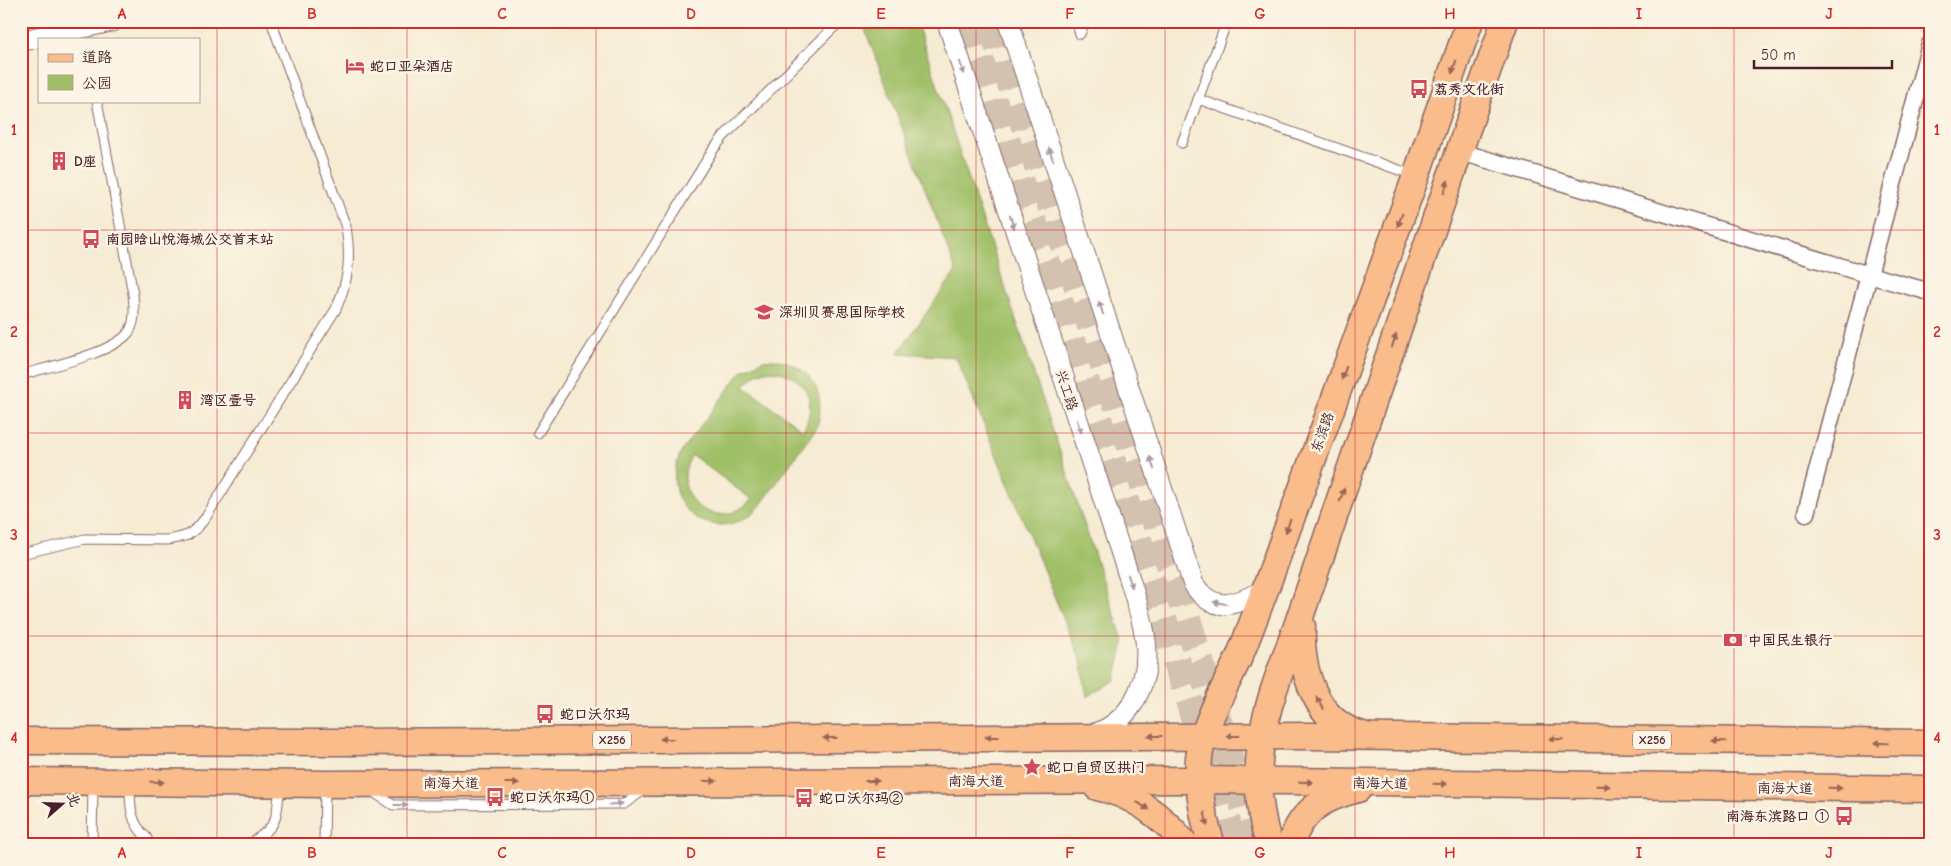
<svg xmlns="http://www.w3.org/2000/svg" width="1951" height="866" font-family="'Comic Neue','LXGW WenKai TC',sans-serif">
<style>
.green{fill:#a0c068;stroke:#75704a;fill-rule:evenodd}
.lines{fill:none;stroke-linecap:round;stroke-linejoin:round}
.motorway-tunnel{stroke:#d4c2b1;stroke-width:28;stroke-dasharray:28 14;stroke-linecap:butt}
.service-casing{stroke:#866666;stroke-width:11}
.minor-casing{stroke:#866666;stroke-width:19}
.tertiary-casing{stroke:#866666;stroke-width:22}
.primary-casing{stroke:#866666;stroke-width:29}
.service{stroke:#fff;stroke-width:9}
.minor{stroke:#fff;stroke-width:16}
.tertiary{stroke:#fff;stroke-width:20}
.primary{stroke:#f9bc8a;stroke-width:26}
.oneway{fill:#996656}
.oneway2{fill:#ae9aa0}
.grid{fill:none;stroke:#d62828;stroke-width:1;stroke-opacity:0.55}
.labels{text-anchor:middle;stroke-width:5;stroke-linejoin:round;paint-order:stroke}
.shield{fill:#fcf5e5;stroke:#7f5f63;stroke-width:1}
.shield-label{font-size:12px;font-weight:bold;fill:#4a1f2b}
.poi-label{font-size:14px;font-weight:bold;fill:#4a1f2b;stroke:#fcf5e5;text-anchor:start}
.street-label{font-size:14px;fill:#4a1f2b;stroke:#fcf5e5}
.neatline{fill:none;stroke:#d62828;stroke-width:2}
.grid-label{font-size:16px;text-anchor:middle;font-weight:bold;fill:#d62828}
</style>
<rect width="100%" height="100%" fill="#fcf5e5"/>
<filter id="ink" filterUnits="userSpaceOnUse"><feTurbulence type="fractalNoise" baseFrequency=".02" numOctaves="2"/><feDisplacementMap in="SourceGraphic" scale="10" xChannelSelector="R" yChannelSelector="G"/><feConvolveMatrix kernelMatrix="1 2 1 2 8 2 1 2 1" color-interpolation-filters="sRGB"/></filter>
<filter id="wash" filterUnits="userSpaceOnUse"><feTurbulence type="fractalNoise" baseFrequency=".0096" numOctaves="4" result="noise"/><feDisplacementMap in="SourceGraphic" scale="20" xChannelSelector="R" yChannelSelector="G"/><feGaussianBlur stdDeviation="1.12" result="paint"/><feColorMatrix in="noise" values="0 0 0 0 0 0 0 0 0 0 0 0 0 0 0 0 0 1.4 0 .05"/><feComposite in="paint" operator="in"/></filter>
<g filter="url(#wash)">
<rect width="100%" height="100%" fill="#f6ebd3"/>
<g class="green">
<path d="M878,21H916L1124,643L1115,680L1087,697L1081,661L956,357L898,353L956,271L864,27Z"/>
<path d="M774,359C811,365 827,392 817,427L760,506C716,553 651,504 683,449L742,371L763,360ZM765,371C801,369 821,399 803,430L743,386L757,374ZM692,455L751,499V500C717,536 666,497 692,455Z"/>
</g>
</g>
<g filter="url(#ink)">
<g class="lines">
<g class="motorway-tunnel">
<path d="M967,21L1153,586L1234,845"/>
<path d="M990,21L1175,580L1256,845"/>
</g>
<g class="service-casing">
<g id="service">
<path d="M1076,21L1080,34L1085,21"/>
<path d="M1198,99L1413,175"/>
<path d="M1182,143L1227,21"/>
<path d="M21,375C48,367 114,353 129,332C136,321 134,306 133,294L97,101"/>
<path d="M538,433L713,150L724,136L833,28L843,21"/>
<path d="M21,554L85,539L167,540L178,538L188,535L198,527L206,517L336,309C349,279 351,259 346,227L271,21"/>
<path d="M130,785C130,807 130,822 147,838"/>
<path d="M370,790L393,805L624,804L645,789"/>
<path d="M255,840C281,823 276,814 280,785"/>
<path d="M92,845L93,785"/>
<path d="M324,845L325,785"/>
</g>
</g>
<g class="minor-casing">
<g id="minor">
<path d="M1458,151L1869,275L1930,292"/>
<path d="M1806,513L1930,44"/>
</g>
</g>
<g class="tertiary-casing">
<g id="tertiary">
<path d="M947,21L1130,580C1143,624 1158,661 1133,703C1123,719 1109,730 1091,735"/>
<path d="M1008,21L1193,583C1213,616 1236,604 1265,590"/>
<path d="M21,41L113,21"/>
</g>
</g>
<g class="primary-casing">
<g id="primary">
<path d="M1302,626C1300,670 1315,723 1363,735"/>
<path d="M21,741L343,742L1310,736L1930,743"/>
<path d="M21,781L325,784L1199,780L1930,789"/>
<path d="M1097,787C1133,794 1163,817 1186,845"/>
<path d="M1212,845C1203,819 1197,786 1199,758C1203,724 1226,686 1240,655C1249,633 1257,611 1265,590L1416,176L1470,21"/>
<path d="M1269,845C1258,809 1255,775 1262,738C1268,699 1284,662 1297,626C1311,585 1325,544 1339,502C1394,342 1448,181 1505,21"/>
<path d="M1290,845C1302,809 1323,798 1358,789"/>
</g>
</g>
<use href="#service" class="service"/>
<use href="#minor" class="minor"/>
<use href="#tertiary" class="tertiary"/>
<use href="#primary" class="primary"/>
</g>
<defs><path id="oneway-solid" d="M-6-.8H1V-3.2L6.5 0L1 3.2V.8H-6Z" transform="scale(1.25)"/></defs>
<g class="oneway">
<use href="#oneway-solid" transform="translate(1454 67) rotate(109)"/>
<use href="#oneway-solid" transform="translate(1446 187) rotate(-71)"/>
<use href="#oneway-solid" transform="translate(1400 220) rotate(110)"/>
<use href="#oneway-solid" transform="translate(1394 341) rotate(-71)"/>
<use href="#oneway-solid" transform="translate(1344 373) rotate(110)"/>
<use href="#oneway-solid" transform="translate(1342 495) rotate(-71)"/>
<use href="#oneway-solid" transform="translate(1288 526) rotate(110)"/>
<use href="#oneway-solid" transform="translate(1320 703) rotate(-122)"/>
<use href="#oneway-solid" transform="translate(1155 736) rotate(-180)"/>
<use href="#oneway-solid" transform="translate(1233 736) rotate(-180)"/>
<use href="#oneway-solid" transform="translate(992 737) rotate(180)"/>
<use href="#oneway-solid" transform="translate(830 738) rotate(180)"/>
<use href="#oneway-solid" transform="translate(667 739) rotate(180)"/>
<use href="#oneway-solid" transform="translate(1556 739) rotate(-179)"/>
<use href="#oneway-solid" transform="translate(1719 741) rotate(-179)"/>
<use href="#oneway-solid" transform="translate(1881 743) rotate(-179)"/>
<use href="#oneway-solid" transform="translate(710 781)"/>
<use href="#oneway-solid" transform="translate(872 781)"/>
<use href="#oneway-solid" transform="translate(157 782) rotate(1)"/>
<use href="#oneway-solid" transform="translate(1306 782) rotate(1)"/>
<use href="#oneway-solid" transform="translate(512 783)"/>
<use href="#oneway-solid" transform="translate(1440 784) rotate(1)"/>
<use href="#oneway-solid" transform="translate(1603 786) rotate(1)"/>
<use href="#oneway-solid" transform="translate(1835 788) rotate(1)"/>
<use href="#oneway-solid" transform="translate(1143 806) rotate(34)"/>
<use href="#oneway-solid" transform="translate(1206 819) rotate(78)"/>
</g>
<g class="oneway2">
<use href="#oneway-solid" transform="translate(962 68) rotate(72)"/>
<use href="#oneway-solid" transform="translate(1051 154) rotate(-108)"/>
<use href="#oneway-solid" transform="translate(1012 222) rotate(72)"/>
<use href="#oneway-solid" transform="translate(1101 308) rotate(-108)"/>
<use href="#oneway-solid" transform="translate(1079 426) rotate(72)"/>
<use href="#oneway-solid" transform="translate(1152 463) rotate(-108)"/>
<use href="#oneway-solid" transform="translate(1130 581) rotate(72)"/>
<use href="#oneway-solid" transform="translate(1220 603) rotate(-171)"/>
<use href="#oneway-solid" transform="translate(616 804) rotate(-3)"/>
<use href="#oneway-solid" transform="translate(401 805)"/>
</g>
</g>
<path class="grid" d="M217,21V845M407,21V845M596,21V845M786,21V845M976,21V845M1165,21V845M1355,21V845M1544,21V845M1734,21V845M21,230H1930M21,433H1930M21,636H1930"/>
<defs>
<g id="hotel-bare" transform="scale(1.5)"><path d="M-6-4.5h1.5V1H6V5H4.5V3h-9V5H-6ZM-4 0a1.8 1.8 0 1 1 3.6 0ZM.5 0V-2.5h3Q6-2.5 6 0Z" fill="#d1495b" stroke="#fcf5e5" stroke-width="2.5" paint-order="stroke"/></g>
<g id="bus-bare" transform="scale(1.5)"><path d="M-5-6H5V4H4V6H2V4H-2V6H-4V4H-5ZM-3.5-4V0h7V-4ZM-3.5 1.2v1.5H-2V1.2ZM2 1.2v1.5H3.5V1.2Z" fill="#d1495b" stroke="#fcf5e5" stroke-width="2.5" paint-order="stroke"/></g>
<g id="building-bare" transform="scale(1.5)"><path d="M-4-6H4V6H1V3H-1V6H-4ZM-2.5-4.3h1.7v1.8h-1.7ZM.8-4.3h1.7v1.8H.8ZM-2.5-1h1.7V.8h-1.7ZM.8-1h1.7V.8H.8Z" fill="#d1495b" stroke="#fcf5e5" stroke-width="2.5" paint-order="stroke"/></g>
<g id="school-bare" transform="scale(1.5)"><path d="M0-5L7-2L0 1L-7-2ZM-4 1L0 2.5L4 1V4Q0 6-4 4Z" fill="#d1495b" stroke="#fcf5e5" stroke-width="2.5" paint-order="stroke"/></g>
<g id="bank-bare" transform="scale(1.5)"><path d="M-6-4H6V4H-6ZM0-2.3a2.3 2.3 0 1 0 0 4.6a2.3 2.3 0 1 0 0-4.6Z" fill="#d1495b" stroke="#fcf5e5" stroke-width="2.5" paint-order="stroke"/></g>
<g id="sight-bare" transform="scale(1.5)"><path d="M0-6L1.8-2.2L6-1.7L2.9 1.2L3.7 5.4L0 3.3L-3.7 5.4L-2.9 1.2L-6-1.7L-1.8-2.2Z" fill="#d1495b" stroke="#fcf5e5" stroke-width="2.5" paint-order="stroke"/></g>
</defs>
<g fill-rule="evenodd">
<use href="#hotel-bare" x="355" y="66"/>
<use href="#bus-bare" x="1419" y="89"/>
<use href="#building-bare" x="59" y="161"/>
<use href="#bus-bare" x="91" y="239"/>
<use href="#school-bare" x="764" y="312"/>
<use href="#building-bare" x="185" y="400"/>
<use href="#bank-bare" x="1733" y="640"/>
<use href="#bus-bare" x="545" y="714"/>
<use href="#sight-bare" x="1032" y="767"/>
<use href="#bus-bare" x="495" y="797"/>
<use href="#bus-bare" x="804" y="798"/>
<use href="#bus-bare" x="1844" y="816"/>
</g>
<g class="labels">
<g class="shield">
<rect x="593" y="730.5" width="38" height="19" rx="4"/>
<rect x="1633" y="730.5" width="38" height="19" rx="4"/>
</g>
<g class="shield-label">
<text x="612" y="744">X256</text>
<text x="1652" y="744">X256</text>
</g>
<g class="poi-label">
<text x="370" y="71">蛇口亚朵酒店</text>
<text x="1434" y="94">荔秀文化街</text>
<text x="74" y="166">D座</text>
<text x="106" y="244">南园晗山悦海城公交首末站</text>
<text x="779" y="317">深圳贝赛思国际学校</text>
<text x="200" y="405">湾区壹号</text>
<text x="1748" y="645">中国民生银行</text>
<text x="560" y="719">蛇口沃尔玛</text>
<text x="1047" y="772">蛇口自贸区拱门</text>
<text x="510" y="802">蛇口沃尔玛①</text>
<text x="819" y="803">蛇口沃尔玛②</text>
<text x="1829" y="821" text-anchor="end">南海东滨路口 ①</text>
</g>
<g class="street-label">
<text transform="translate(1067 390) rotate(72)" y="5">兴工路</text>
<text transform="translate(1322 432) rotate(-70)" y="5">东滨路</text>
<text x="976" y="786">南海大道</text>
<text x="451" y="788">南海大道</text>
<text transform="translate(1380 783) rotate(1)" y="5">南海大道</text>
<text transform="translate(1785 788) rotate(1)" y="5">南海大道</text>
</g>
</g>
<rect width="1951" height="866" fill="none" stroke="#fcf5e5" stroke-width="55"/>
<rect x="38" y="38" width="162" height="65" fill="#fcf5e5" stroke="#b59f9b"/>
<rect x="48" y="54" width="25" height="8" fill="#f9bc8a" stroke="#b59f9b"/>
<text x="82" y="62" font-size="15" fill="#4a1f2b">道路</text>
<rect x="48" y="75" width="25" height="15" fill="#a0c068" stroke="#b59f9b"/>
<text x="82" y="88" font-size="15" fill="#4a1f2b">公园</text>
<g transform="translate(62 804) rotate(70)" stroke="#fcf5e5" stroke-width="4" paint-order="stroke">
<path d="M0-4L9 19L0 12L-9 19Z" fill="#4a1f2b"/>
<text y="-8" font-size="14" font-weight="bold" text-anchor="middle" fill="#4a1f2b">北</text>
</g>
<path d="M1754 60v8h138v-8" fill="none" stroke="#4a1f2b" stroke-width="2.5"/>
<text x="1761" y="60" font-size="15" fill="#4a1f2b" stroke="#fcf5e5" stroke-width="4" paint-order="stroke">50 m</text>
<rect x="28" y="28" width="1896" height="810" class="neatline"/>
<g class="grid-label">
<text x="122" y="19">A</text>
<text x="312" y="19">B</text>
<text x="502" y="19">C</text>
<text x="691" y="19">D</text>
<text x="881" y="19">E</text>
<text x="1070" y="19">F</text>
<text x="1260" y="19">G</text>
<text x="1450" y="19">H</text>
<text x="1639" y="19">I</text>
<text x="1829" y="19">J</text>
<text x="14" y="135">1</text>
<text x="1937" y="135">1</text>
<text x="14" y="337">2</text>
<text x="1937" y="337">2</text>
<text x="14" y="540">3</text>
<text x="1937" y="540">3</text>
<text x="14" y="743">4</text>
<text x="1937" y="743">4</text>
<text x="122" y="858">A</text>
<text x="312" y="858">B</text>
<text x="502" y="858">C</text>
<text x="691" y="858">D</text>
<text x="881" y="858">E</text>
<text x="1070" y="858">F</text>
<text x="1260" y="858">G</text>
<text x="1450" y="858">H</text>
<text x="1639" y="858">I</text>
<text x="1829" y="858">J</text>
</g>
</svg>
